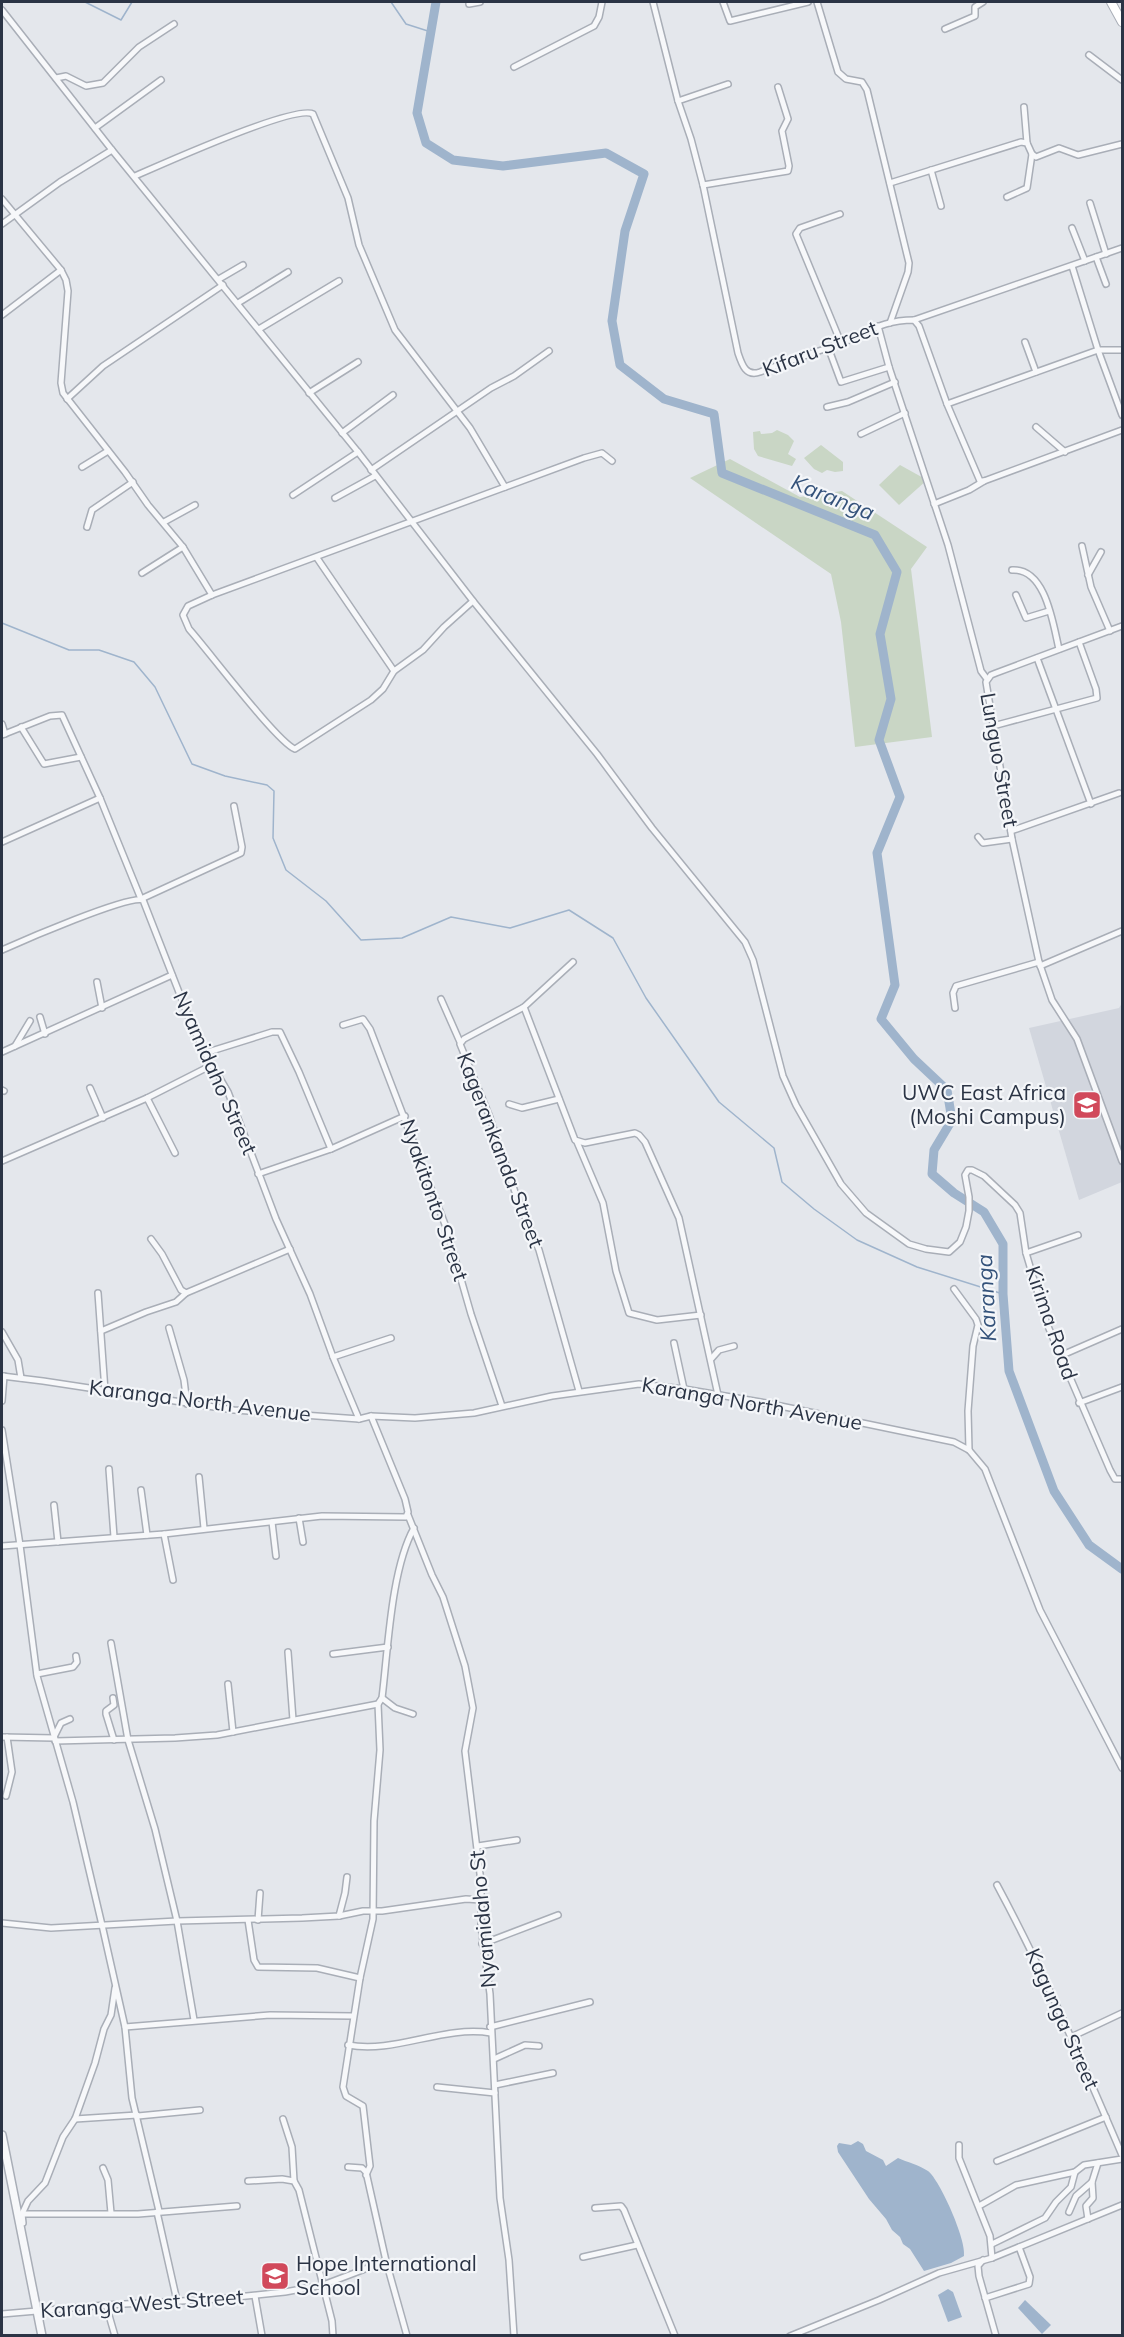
<svg xmlns="http://www.w3.org/2000/svg" width="1124" height="2337" font-family="Mulish,sans-serif">
<style>
.built{fill:#d2d6de}
.green{fill:#c9d6c5}
.water{fill:#9fb4cc}
.lines{fill:none;stroke-linecap:round;stroke-linejoin:round}
.stream{stroke:#9fb4cc;stroke-width:1.5}
.river{stroke:#9fb4cc;stroke-width:9}
.minor-casing{stroke:#a9aeb7;stroke-width:8}
.tertiary-casing{stroke:#a9aeb7;stroke-width:10}
.secondary-casing{stroke:#a9aeb7;stroke-width:10}
.minor{stroke:#f7f8fa;stroke-width:5}
.tertiary{stroke:#f7f8fa;stroke-width:7}
.secondary{stroke:#fff;stroke-width:8}
.labels{text-anchor:middle;stroke-width:4.5;stroke-linejoin:round;paint-order:stroke}
.street-label{font-size:21px;fill:#2b3445;stroke:#f4f6f9}
.poi-label{font-size:21px;fill:#2b3445;stroke:#f4f6f9;text-anchor:end}
.water-label{font-size:22px;font-style:italic;fill:#34527a;stroke:#f4f6f9}
</style>
<rect width="100%" height="100%" fill="#e4e7ec"/>
<path class="built" d="M1122,1003V1182L1079,1200L1029,1028L1119,1008Z"/>
<g class="green">
<path d="M777,430L788,435L794,441L788,454L796,459L792,466L758,456L754,449L753,432L760,431L761,434L772,433Z"/>
<path d="M821,445L843,462V471L835,472L827,470L822,473L814,469L804,458Z"/>
<path d="M730,459L800,497L842,491L927,547L911,569L932,737L855,747L841,622L831,574L690,478Z"/>
<path d="M900,465L927,480L899,505L879,485Z"/>
</g>
<g class="water">
<path d="M858,2141L863,2144L866,2151L883,2160L886,2166L898,2158C907,2162 919,2165 928,2171C940,2180 967,2241 964,2256L951,2263L924,2271L910,2249L903,2244L900,2237L892,2230L886,2219L869,2199L838,2152L837,2146L839,2143L851,2145Z"/>
<path d="M948,2289L953,2292L962,2317L948,2322L938,2295Z"/>
<path d="M1025,2300L1051,2325L1042,2334L1018,2308Z"/>
</g>
<g class="lines">
<g class="stream">
<path d="M85,2L121,20L132,2"/>
<path d="M391,2L406,24L431,32"/>
<path d="M2,623L69,650H99L134,662L155,687L192,764L225,776L267,785L274,791L273,838L286,870L326,901L361,940L402,938L451,917L510,928L569,910L613,938L646,998L719,1102L774,1148L782,1182L814,1209L857,1240L917,1267L1003,1294"/>
</g>
<path class="river" d="M436,2L417,113L426,143L453,160L503,166L606,153L644,174L625,231L612,321L620,365L664,399L714,414L722,473L875,535L897,572L880,634L891,699L879,740L900,797L877,853L895,985L881,1019L914,1059L947,1090L952,1120L934,1150L932,1174L954,1193L984,1212L1003,1244V1294L1009,1371L1054,1491L1089,1545L1122,1569"/>
<g class="minor-casing">
<g id="minor">
<path d="M653,2L678,101L691,139L703,185L738,353C742,365 746,377 760,372C786,362 813,353 839,344C867,334 880,320 914,320L919,326L947,404L980,481H984L1122,430"/>
<path d="M723,2L730,21L808,2"/>
<path d="M817,2L838,72L846,79L862,82L867,90L909,263L908,272L890,323"/>
<path d="M469,4L480,2"/>
<path d="M2,10L112,150L358,452L473,601L597,754L652,828L745,942L753,960L783,1076L796,1105L841,1184L866,1213L909,1244L926,1249L949,1252L960,1242L966,1227L969,1211V1197L965,1175L968,1170H972L984,1176L1015,1205L1020,1213L1026,1253L1047,1324L1110,1470L1115,1479H1122"/>
<path d="M945,29L975,16V7L983,2"/>
<path d="M1089,55L1122,80"/>
<path d="M514,67L594,26L599,17L602,2"/>
<path d="M56,78L66,76L86,86L103,83L139,47L174,24"/>
<path d="M678,101L728,84"/>
<path d="M1024,107L1027,143"/>
<path d="M95,128L161,80"/>
<path d="M931,170L941,206"/>
<path d="M135,176C160,165 296,104 313,114L348,198L359,245L395,330L470,428L505,487"/>
<path d="M890,183L1021,142L1027,143L1032,154L1036,157L1059,148L1078,155L1122,144"/>
<path d="M703,185L788,171L789,166L782,131L788,119L778,87"/>
<path d="M1007,197L1027,188L1032,154"/>
<path d="M2,199L61,270L66,280L68,291L61,383L63,393L125,472L148,505L183,547L212,595"/>
<path d="M1090,203L1106,254"/>
<path d="M840,214L800,228L796,234L841,343"/>
<path d="M2,224L60,182L112,150"/>
<path d="M1072,228L1085,261"/>
<path d="M1096,257L1106,284"/>
<path d="M1072,266L1098,350L1122,415"/>
<path d="M219,279L243,265"/>
<path d="M238,303L288,272"/>
<path d="M2,315L61,270"/>
<path d="M914,320L1122,248"/>
<path d="M878,326L889,367"/>
<path d="M259,329L339,281"/>
<path d="M1025,342L1036,372"/>
<path d="M828,347L841,382L889,367L948,545L981,671L987,679"/>
<path d="M309,393L358,362"/>
<path d="M67,399L103,366L223,285"/>
<path d="M947,404L1098,350H1122"/>
<path d="M827,407L848,402L895,382"/>
<path d="M1036,427L1065,452"/>
<path d="M342,433L393,395"/>
<path d="M861,434L905,413"/>
<path d="M82,467L108,451"/>
<path d="M371,470L491,388L514,376L549,351"/>
<path d="M293,495L358,452"/>
<path d="M335,498L375,476"/>
<path d="M934,504L969,490L984,481"/>
<path d="M164,522L195,505"/>
<path d="M87,527L92,510L133,482"/>
<path d="M1082,546L1091,587L1110,631"/>
<path d="M317,558L394,671"/>
<path d="M1012,570C1046,568 1053,624 1059,649"/>
<path d="M142,573L183,547"/>
<path d="M1088,575L1101,552"/>
<path d="M1016,595L1026,618L1049,611"/>
<path d="M473,601L444,627L423,650L394,671L383,689L371,700L295,749C277,742 207,649 189,629L183,615L188,606L212,595L584,458L602,453L612,461"/>
<path d="M1122,626L996,673L991,675L986,682L1012,839L1039,962L1052,1000L1077,1039L1122,1161"/>
<path d="M1037,658L1091,804"/>
<path d="M2,724L5,734"/>
<path d="M993,726L1097,698L1096,689L1079,642"/>
<path d="M21,727L44,764L81,757"/>
<path d="M2,735L50,716L62,715L100,798L141,899L241,853L242,847L234,806"/>
<path d="M1011,831L1119,793"/>
<path d="M978,837L983,843L1012,839"/>
<path d="M2,842L100,798"/>
<path d="M2,950C22,941 128,895 143,900L191,1023L205,1053L228,1092L276,1219L310,1294L333,1357L359,1419"/>
<path d="M573,962L524,1007L464,1039L460,1044L489,1115L516,1195L539,1250L579,1391"/>
<path d="M1040,966L1122,931"/>
<path d="M97,982L102,1008"/>
<path d="M441,999L460,1042"/>
<path d="M524,1007L575,1140L585,1143L635,1133L639,1135L645,1142L679,1218L718,1395"/>
<path d="M955,1008L953,993L956,986L1039,962"/>
<path d="M40,1017L45,1034"/>
<path d="M343,1025L363,1019L370,1029L446,1227L471,1314L502,1406"/>
<path d="M15,1046L30,1021"/>
<path d="M2,1052L172,975"/>
<path d="M205,1053L272,1032H280L299,1072L331,1149"/>
<path d="M90,1088L103,1118"/>
<path d="M2,1090L4,1091"/>
<path d="M147,1098L175,1153"/>
<path d="M509,1104L522,1108L559,1099"/>
<path d="M577,1142L603,1203L616,1271L629,1313L657,1320L701,1315"/>
<path d="M2,1161L147,1098L212,1065"/>
<path d="M258,1174L331,1149L405,1116"/>
<path d="M151,1239L162,1254L181,1290L186,1293L290,1249"/>
<path d="M1026,1253L1078,1235"/>
<path d="M954,1289L976,1319L978,1325L973,1346L968,1411L969,1450"/>
<path d="M98,1293L105,1391"/>
<path d="M169,1328L184,1380L187,1404"/>
<path d="M101,1331L146,1312L176,1302L186,1293"/>
<path d="M2,1332L18,1360L21,1378"/>
<path d="M674,1343L684,1389"/>
<path d="M1060,1356L1122,1329"/>
<path d="M333,1357L391,1338"/>
<path d="M711,1359L719,1350L734,1346"/>
<path d="M2,1376L43,1381L234,1410L359,1419L371,1416L415,1418L474,1413L552,1396L639,1384L684,1389L766,1403L954,1442L969,1450L985,1469L1040,1610L1122,1768"/>
<path d="M2,1401L4,1376"/>
<path d="M1079,1403L1122,1387"/>
<path d="M2,1430L20,1545L37,1676L73,1802L102,1925L125,2027L132,2098L159,2211"/>
<path d="M109,1469L114,1537"/>
<path d="M199,1477L204,1528"/>
<path d="M141,1490L147,1535"/>
<path d="M54,1505L58,1542"/>
<path d="M408,1515L432,1575L443,1597L465,1666L473,1708L465,1751L481,1882V1926L490,1994L500,2198L509,2260L514,2336"/>
<path d="M299,1518L303,1542"/>
<path d="M272,1522L276,1556"/>
<path d="M164,1534L173,1580"/>
<path d="M2,1546L164,1534L322,1516L406,1517L408,1512L405,1499L371,1416"/>
<path d="M111,1643L128,1740L155,1829L177,1921L194,2020"/>
<path d="M288,1652L293,1720"/>
<path d="M333,1654L388,1647"/>
<path d="M37,1674L73,1667L77,1662L76,1656"/>
<path d="M228,1684L233,1732"/>
<path d="M113,1698L114,1705L106,1711V1714L114,1740"/>
<path d="M382,1698L395,1708L413,1714"/>
<path d="M2,1737L54,1738"/>
<path d="M54,1737L61,1723L70,1719"/>
<path d="M55,1741L175,1738L217,1735L378,1704L382,1698C388,1650 391,1569 414,1528"/>
<path d="M6,1796L12,1772L7,1737"/>
<path d="M478,1846L517,1840"/>
<path d="M997,1885C1044,1972 1083,2064 1122,2155"/>
<path d="M339,1916L345,1893L347,1877"/>
<path d="M248,1920L254,1960L258,1967L317,1968L360,1978"/>
<path d="M258,1920L260,1893"/>
<path d="M2,1923L51,1928L177,1921L302,1918L339,1916L363,1911H382L466,1899L481,1900"/>
<path d="M482,1944L558,1915"/>
<path d="M125,2027L270,2015L353,2016"/>
<path d="M490,2027L590,2002"/>
<path d="M1071,2037L1122,2013"/>
<path d="M348,2045C395,2054 443,2025 491,2033"/>
<path d="M494,2059L525,2045L539,2046"/>
<path d="M495,2085L553,2073"/>
<path d="M437,2087L495,2093"/>
<path d="M138,2116L200,2110"/>
<path d="M75,2119L137,2115"/>
<path d="M283,2119L292,2147L294,2181"/>
<path d="M959,2145V2158L990,2236L992,2258"/>
<path d="M997,2161L1106,2117"/>
<path d="M348,2167L362,2168L366,2172L386,2261L407,2336"/>
<path d="M103,2168L108,2180L111,2213"/>
<path d="M366,2175L370,2166L363,2106L346,2096L343,2087L360,1978L373,1919L374,1821L380,1750L378,1704"/>
<path d="M248,2181L282,2179L294,2181L299,2190L332,2321L333,2336"/>
<path d="M979,2206L1016,2185L1075,2172L1084,2165L1122,2159"/>
<path d="M595,2208L621,2206L624,2210L675,2336"/>
<path d="M157,2212L177,2301"/>
<path d="M1069,2212L1076,2196L1092,2182L1098,2163"/>
<path d="M22,2214L28,2201L45,2183L63,2137L75,2119L95,2063L104,2029L111,2015L115,1988"/>
<path d="M1088,2219L1086,2206L1093,2198L1092,2182"/>
<path d="M23,2223L22,2214H138L237,2206"/>
<path d="M992,2244L1045,2218L1056,2202L1071,2187L1075,2172"/>
<path d="M583,2257L637,2245"/>
<path d="M983,2260L978,2266L979,2276L996,2336"/>
<path d="M255,2296L262,2336"/>
<path d="M985,2298L1029,2284L1030,2277L1019,2247"/>
<path d="M106,2305L115,2336"/>
<path d="M2,2314L106,2305L218,2299L285,2292L323,2285L386,2261"/>
<path d="M790,2336L879,2300L939,2273L992,2258L1122,2205"/>
</g>
</g>
<g class="tertiary-casing">
<path id="tertiary" d="M2,2135L42,2336"/>
</g>
<g class="secondary-casing">
<path id="secondary" d="M1111,2L1122,22"/>
</g>
<use href="#minor" class="minor"/>
<use href="#tertiary" class="tertiary"/>
<use href="#secondary" class="secondary"/>
</g>
<defs>
<g id="school-square" transform="scale(1.5)"><rect x="-9" y="-9" width="18" height="18" rx="4" fill="#d1495b" stroke="#f4f6f9"/><path d="M0-5L7-2L0 1L-7-2ZM-4 1L0 2.5L4 1V4Q0 6-4 4Z" fill="#fff"/></g>
</defs>
<g fill-rule="evenodd">
<use href="#school-square" x="1087" y="1105"/>
<use href="#school-square" x="275" y="2276"/>
</g>
<g class="labels">
<g class="street-label">
<text transform="translate(820 349) rotate(-21)" y="7">Kifaru Street</text>
<text transform="translate(999 760) rotate(80)" y="7">Lunguo Street</text>
<text transform="translate(215 1073) rotate(66)" y="7">Nyamidaho Street</text>
<text transform="translate(500 1150) rotate(69)" y="7">Kagerankanda Street</text>
<text transform="translate(434 1200) rotate(71)" y="7">Nyakitonto Street</text>
<text transform="translate(1051 1323) rotate(71)" y="7">Kirima Road</text>
<text transform="translate(200 1401) rotate(7)" y="7">Karanga North Avenue</text>
<text transform="translate(752 1404) rotate(10)" y="7">Karanga North Avenue</text>
<text transform="translate(483 1919) rotate(-95)" y="7">Nyamidaho St</text>
<text transform="translate(1062 2019) rotate(66)" y="7">Kagunga Street</text>
<text transform="translate(142 2304) rotate(-4)" y="7">Karanga West Street</text>
</g>
<g class="poi-label">
<text x="1066" y="1100">UWC East Africa<tspan x="1066" dy="24">(Moshi Campus)</tspan></text>
<text x="296" y="2271" text-anchor="start">Hope International<tspan x="296" dy="24">School</tspan></text>
</g>
<g class="water-label">
<text transform="translate(833 497) rotate(22)" y="8">Karanga</text>
<text transform="translate(986 1298) rotate(-93)" y="8">Karanga</text>
</g>
</g>
<rect width="1124" height="2337" fill="none" stroke="#2b3445" stroke-width="6"/>
</svg>
